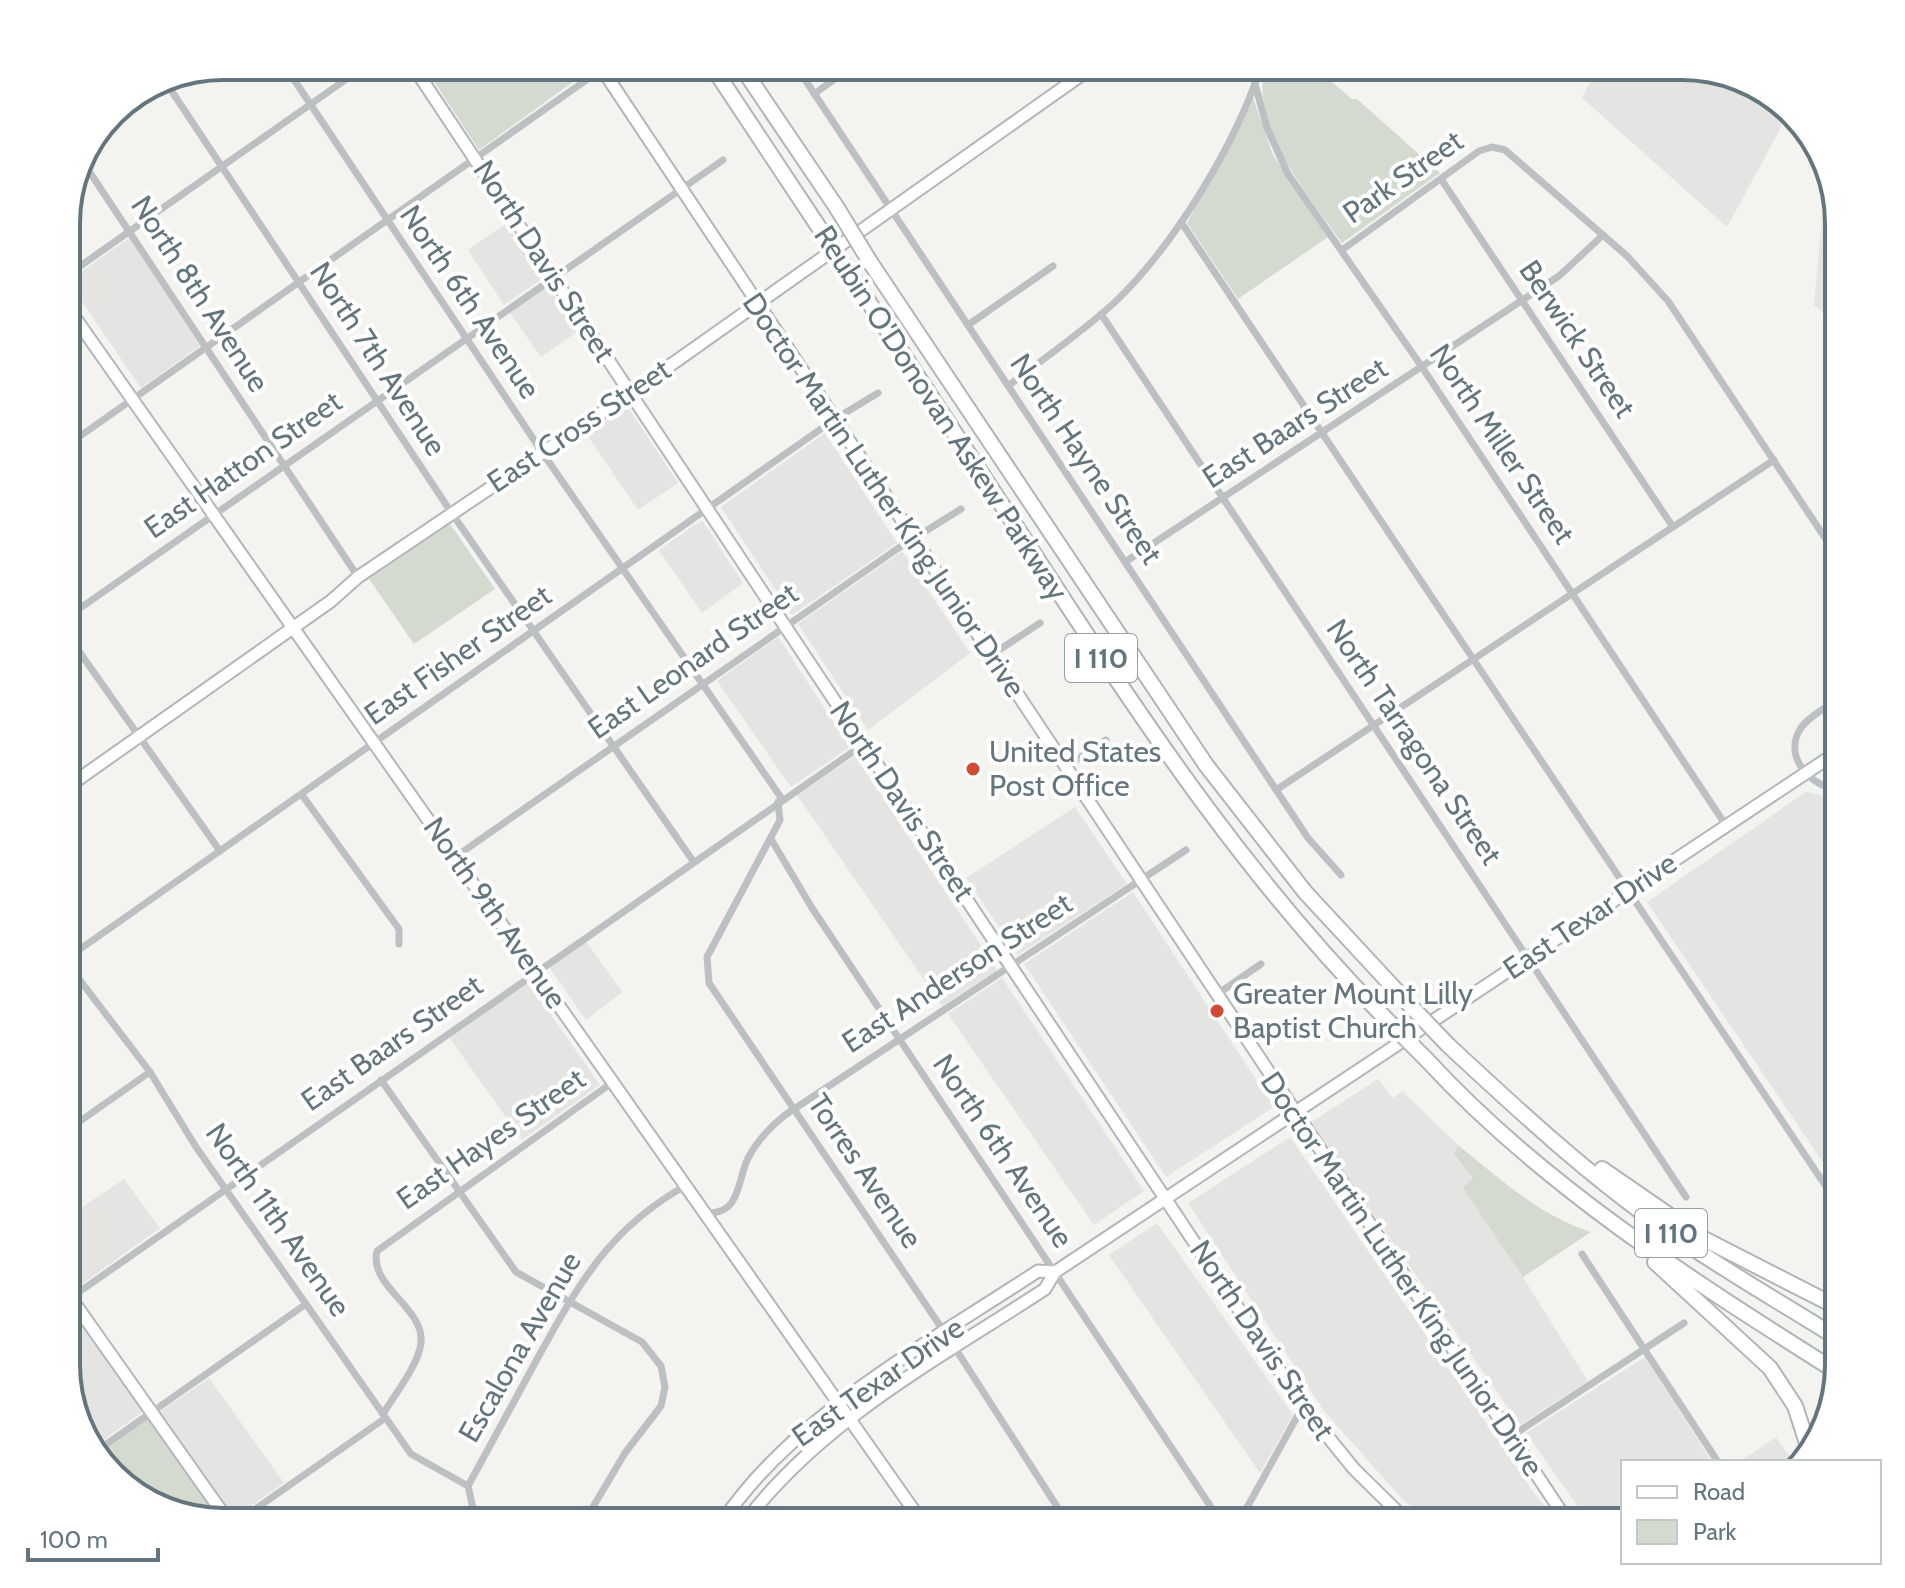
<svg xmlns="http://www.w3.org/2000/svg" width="1905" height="1588" font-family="Cabin,sans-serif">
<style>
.built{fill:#e4e4e3}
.green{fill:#d5dad1}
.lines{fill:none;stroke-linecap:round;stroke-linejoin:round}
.secondary-casing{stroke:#b1b6b9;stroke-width:15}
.highway-casing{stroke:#b1b5b7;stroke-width:18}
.street{stroke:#bcc0c3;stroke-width:7}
.secondary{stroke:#fff;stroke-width:11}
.highway{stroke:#fff;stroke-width:14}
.highway-bridge-casing{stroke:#b1b5b7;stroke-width:18;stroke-linecap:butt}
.highway-bridge{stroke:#fff;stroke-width:14}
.poi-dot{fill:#d04b33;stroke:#fff;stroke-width:3}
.labels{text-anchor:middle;stroke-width:8;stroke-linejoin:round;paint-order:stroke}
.shield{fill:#fff;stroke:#939ea5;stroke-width:2}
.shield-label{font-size:28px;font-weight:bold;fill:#65757e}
.street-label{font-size:30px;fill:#65757e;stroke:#fff}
.poi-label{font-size:30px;fill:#65757e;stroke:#fff;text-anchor:start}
.rim{fill:none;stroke:#65757e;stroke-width:4}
</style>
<rect width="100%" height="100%" fill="#f3f3f0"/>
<g class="built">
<path d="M1598,66H1683L1786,105L1790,111L1727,227L1582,98Z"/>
<path d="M1827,164L1839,223V327L1814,305Z"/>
<path d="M507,223L543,278L504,305L468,250Z"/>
<path d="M129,238L200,346L141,388L68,281Z"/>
<path d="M548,286L578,331L541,357L510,313Z"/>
<path d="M625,403L678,483L638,510L584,430Z"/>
<path d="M825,433L897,543L792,615L721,507Z"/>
<path d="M702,520L743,583L702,613L659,550Z"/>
<path d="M902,551L970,653L868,730L798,624Z"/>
<path d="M778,637L850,747L791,787L717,681Z"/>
<path d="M855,756L997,970L942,1006L797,795Z"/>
<path d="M1806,792L1839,799V1186L1647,902Z"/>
<path d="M1075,807L1127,884L1018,955L966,878Z"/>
<path d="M1133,892L1274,1107L1166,1177L1024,964Z"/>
<path d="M586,941L622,992L586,1020L549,967Z"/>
<path d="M1002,978L1144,1191L1094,1225L948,1014Z"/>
<path d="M528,982L600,1085L522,1140L449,1037Z"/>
<path d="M1378,1079L1393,1098L1402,1091L1458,1145L1454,1156L1473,1178L1464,1189L1496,1234L1588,1381L1520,1425L1310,1123Z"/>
<path d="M1290,1137L1534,1493L1557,1522H1431L1403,1500L1324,1411L1188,1203Z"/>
<path d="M124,1179L160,1228L72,1291L66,1283V1218Z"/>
<path d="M1157,1223L1293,1415L1260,1473L1109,1255Z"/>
<path d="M70,1304L145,1410L99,1443L77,1416L66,1375V1307Z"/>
<path d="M1645,1357L1712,1462H1623V1522H1589L1526,1433Z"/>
<path d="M209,1378L284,1483L232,1519L158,1413Z"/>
<path d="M1776,1437L1793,1462H1739Z"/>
</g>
<g class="green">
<path d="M424,66H585L588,71L479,150Z"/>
<path d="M1266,66H1313L1352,99H1357L1440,173L1342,243C1310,198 1247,124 1266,66Z"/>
<path d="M1253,98L1273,155L1328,237L1238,299L1187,223Z"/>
<path d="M450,524L495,589L414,644L369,579Z"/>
<path d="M1458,1145C1500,1179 1539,1215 1591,1232L1523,1277L1463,1188L1473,1178L1454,1155Z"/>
<path d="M152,1412L222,1522L119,1483L95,1452Z"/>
</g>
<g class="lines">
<g class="secondary-casing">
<g id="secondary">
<path d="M413,66L1303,1406L1354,1469L1408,1522"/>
<path d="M600,66L1568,1522"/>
<path d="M66,305L922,1522"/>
<path d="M66,788L331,601L358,577L631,393L1094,66"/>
<path d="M66,1291L229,1522"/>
<path d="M722,1522C794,1414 931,1342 1038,1271L1055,1272"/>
<path d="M745,1522C822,1420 940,1358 1045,1289L1055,1272L1839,751"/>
</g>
</g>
<g class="highway-casing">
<g id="highway">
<path d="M712,66L816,223"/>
<path d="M741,66L837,208"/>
<path d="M870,262L1206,765L1305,892L1406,1001"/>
<path d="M851,275C916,374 982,474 1047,574C1149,731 1252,883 1384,1017"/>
<path d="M1448,1045C1519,1111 1589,1176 1668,1231C1723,1270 1782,1303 1839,1339"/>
<path d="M1427,1060C1543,1186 1693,1281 1837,1372"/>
<path d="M1602,1169L1702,1238L1839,1308"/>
<path d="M1655,1262L1770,1368L1795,1406L1808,1446"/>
</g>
</g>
<g class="street">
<path d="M285,66L542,452L782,799"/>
<path d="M796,66L1308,838L1341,875"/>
<path d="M163,78L451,512L693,861"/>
<path d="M1255,84L1267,128L1288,174L1422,367L1725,824"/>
<path d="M814,94L853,66"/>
<path d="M81,159L358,577"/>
<path d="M1441,179L1673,527"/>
<path d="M1181,222L1839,1206"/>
<path d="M1342,250L1479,151L1492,147L1505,150L1627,256L1668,301L1839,559"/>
<path d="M66,276L365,66"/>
<path d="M1101,314L1686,1197"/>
<path d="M968,325L1053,266"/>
<path d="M1008,386C1043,359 1081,333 1114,303C1174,246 1236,144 1261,66"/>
<path d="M66,446L602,69"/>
<path d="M1125,562L1559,276L1603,235"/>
<path d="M66,618L723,160"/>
<path d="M66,633L220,851"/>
<path d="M990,656L1040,623"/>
<path d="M1066,767L1106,740"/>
<path d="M1276,790L1774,460"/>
<path d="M1839,790C1813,787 1784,760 1799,731C1806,718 1827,707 1839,699"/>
<path d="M302,795L399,929V944"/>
<path d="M778,802L780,820L707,957L709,983L955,1348L1067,1522"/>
<path d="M771,839L812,908L1221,1522"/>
<path d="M455,857L897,549L961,509"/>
<path d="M66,959L835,419L878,393"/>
<path d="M66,962L150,1072L196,1147L411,1454L468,1486"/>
<path d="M1216,995L1261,964"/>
<path d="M381,1080L516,1272L642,1342L661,1366L665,1387L661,1406L625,1453L584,1522"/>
<path d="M66,1131L150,1072"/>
<path d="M707,1213C741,1214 737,1181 748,1158C757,1141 770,1127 785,1115L1186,850"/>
<path d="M1582,1254L1718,1462"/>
<path d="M69,1299L864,744"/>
<path d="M383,1414C395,1394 418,1366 421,1343C425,1308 368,1286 377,1251L613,1082"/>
<path d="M1510,1437L1684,1323"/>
<path d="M95,1452L306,1304"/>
<path d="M237,1522L384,1419"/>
<path d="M476,1522L468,1486C490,1445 513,1404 535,1363C577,1287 608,1228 687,1185"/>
<path d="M1239,1522L1303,1406"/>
</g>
<use href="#secondary" class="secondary"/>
<use href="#highway" class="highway"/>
<g class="highway-bridge-casing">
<g id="highway-bridge">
<path d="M837,208L870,262"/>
<path d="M816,223L851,275"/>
<path d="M1406,1001L1448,1045"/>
<path d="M1384,1017L1427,1060"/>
</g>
</g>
<use href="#highway-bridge" class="highway-bridge"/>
</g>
<g class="poi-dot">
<circle cx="973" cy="769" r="8"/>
<circle cx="1217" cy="1011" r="8"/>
</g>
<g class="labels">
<g class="shield">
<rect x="1065" y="634" width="72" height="48" rx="6"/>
<rect x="1635" y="1209" width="72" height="48" rx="6"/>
</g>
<g class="shield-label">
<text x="1101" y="668">I 110</text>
<text x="1671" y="1243">I 110</text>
</g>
<g class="street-label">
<text transform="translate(1403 177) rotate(-35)" y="10">Park Street</text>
<text transform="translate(544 261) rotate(57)" y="10">North Davis Street</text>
<text transform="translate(200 294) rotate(57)" y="10">North 8th Avenue</text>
<text transform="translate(470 302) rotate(56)" y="10">North 6th Avenue</text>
<text transform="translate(1577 339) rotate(56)" y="10">Berwick Street</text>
<text transform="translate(378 359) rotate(57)" y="10">North 7th Avenue</text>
<text transform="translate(941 413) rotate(57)" y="10">Reubin O'Donovan Askew Parkway</text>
<text transform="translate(1295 423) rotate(-33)" y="10">East Baars Street</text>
<text transform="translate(579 426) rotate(-34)" y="10">East Cross Street</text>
<text transform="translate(1502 444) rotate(56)" y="10">North Miller Street</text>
<text transform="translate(1086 459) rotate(56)" y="10">North Hayne Street</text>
<text transform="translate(243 465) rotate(-35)" y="10">East Hatton Street</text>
<text transform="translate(884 495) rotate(56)" y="10">Doctor Martin Luther King Junior Drive</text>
<text transform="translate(458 655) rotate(-35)" y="10">East Fisher Street</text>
<text transform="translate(693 661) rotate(-35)" y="10">East Leonard Street</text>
<text transform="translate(1414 742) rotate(56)" y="10">North Tarragona Street</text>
<text transform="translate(902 801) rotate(56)" y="10">North Davis Street</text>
<text transform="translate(495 913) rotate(55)" y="10">North 9th Avenue</text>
<text transform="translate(1590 916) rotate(-34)" y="10">East Texar Drive</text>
<text transform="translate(957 973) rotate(-33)" y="10">East Anderson Street</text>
<text transform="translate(392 1043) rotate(-35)" y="10">East Baars Street</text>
<text transform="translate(491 1139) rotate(-35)" y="10">East Hayes Street</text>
<text transform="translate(1003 1151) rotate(56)" y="10">North 6th Avenue</text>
<text transform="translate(865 1171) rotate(56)" y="10">Torres Avenue</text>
<text transform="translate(278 1220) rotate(55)" y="10">North 11th Avenue</text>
<text transform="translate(1402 1274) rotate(56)" y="10">Doctor Martin Luther King Junior Drive</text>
<text transform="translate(1262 1340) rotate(56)" y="10">North Davis Street</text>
<text transform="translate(520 1347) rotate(-60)" y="10">Escalona Avenue</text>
<text transform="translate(878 1382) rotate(-35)" y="10">East Texar Drive</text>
</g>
<g class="poi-label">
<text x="989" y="762">United States<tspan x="989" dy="34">Post Office</tspan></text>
<text x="1233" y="1004">Greater Mount Lilly<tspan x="1233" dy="34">Baptist Church</tspan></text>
</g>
</g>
<path d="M0 0H1905V1588H0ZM223 80H1682A143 143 0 0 1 1825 223V1365A143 143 0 0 1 1682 1508H223A143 143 0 0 1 80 1365V223A143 143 0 0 1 223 80Z" fill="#fff" fill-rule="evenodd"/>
<path class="rim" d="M223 80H1682A143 143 0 0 1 1825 223V1365A143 143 0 0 1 1682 1508H223A143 143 0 0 1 80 1365V223A143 143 0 0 1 223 80Z"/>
<rect x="1621" y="1460" width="260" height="104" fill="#ffffff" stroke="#c1c8cb" stroke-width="2"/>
<rect x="1637" y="1486" width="40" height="12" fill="#ffffff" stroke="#c1c8cb" stroke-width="2"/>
<text x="1693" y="1500" font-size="24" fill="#65757e">Road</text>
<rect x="1637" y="1520" width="40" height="24" fill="#d5dad1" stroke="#c1c8cb" stroke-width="2"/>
<text x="1693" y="1540" font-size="24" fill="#65757e">Park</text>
<path d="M28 1548v12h130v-12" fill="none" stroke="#65757e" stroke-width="4"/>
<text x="40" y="1548" font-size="24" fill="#65757e" stroke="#ffffff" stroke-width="6" paint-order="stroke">100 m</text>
</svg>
